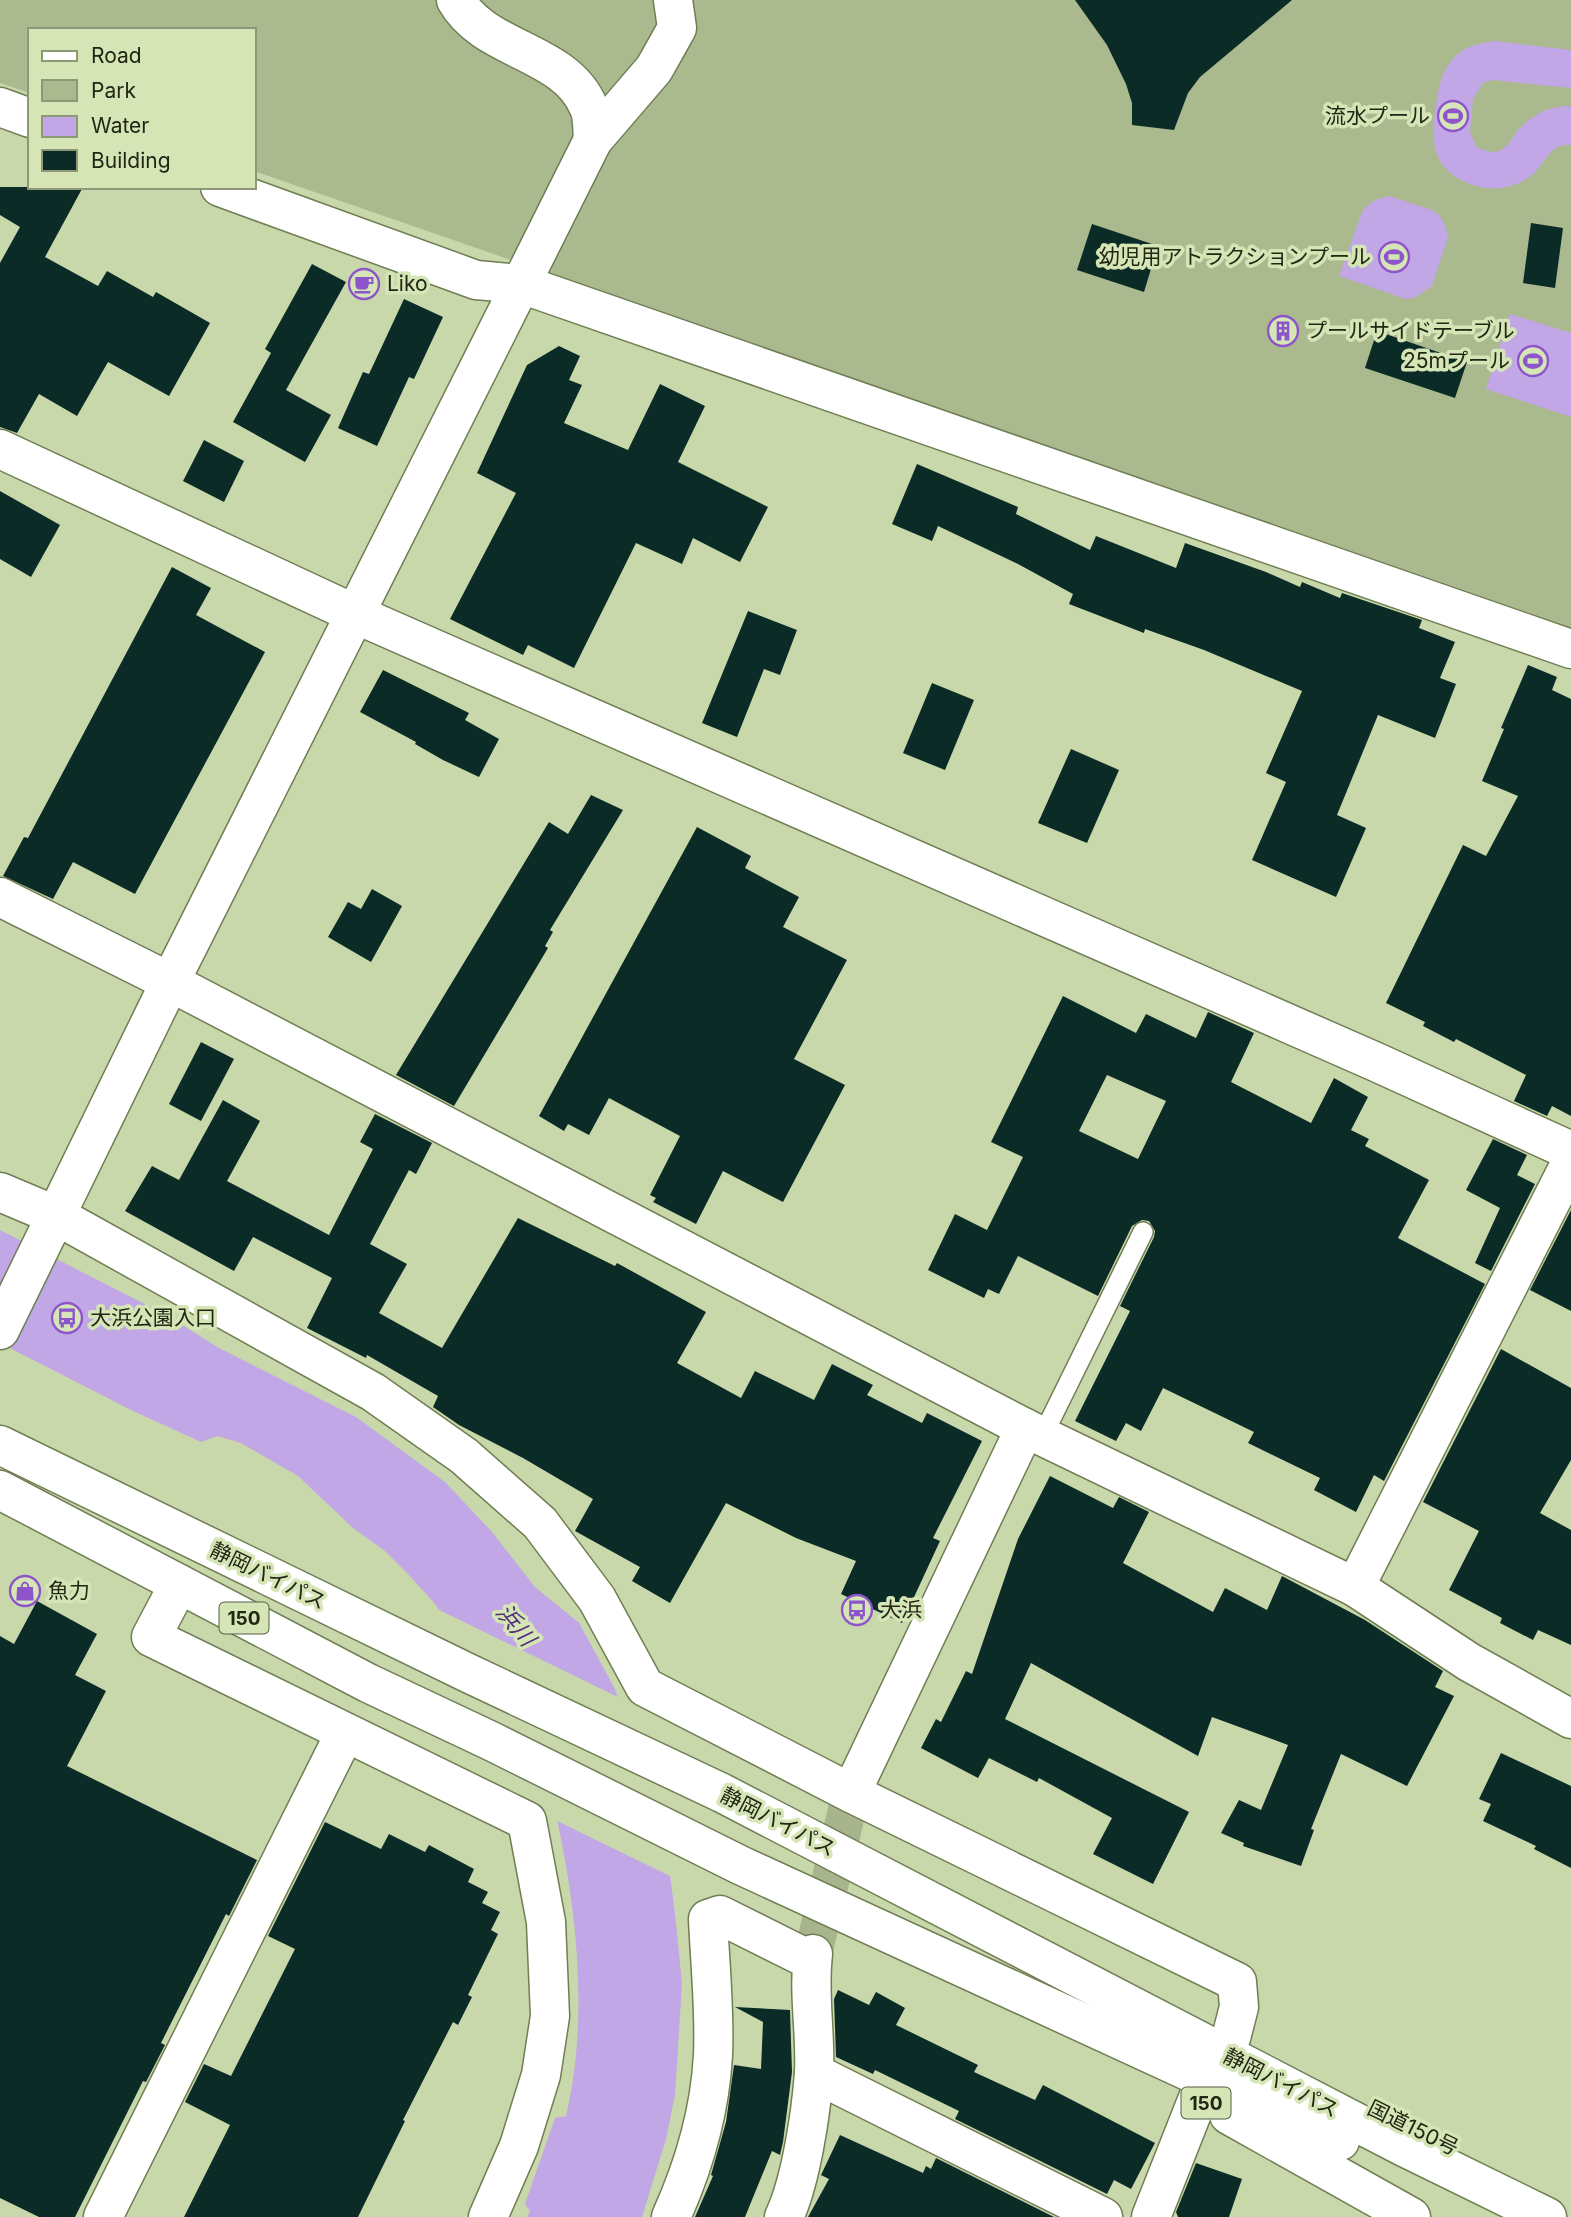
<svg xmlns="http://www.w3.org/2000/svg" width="1571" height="2217" font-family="Inter,'Noto Sans JP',sans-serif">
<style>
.green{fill:#abb98f}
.water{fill:#c1a7e6}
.pier{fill:#c8d8aa}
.building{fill:#0b2b27;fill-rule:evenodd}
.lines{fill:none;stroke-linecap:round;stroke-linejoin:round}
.minor-tunnel{stroke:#a7b48c;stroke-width:38;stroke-dasharray:38 19;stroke-linecap:butt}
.service-casing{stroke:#707e53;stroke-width:22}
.minor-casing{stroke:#707e53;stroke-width:41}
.tertiary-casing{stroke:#707e53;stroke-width:41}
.trunk-casing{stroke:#707e53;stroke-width:41}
.service{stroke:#fff;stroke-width:19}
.minor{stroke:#fff;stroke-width:38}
.tertiary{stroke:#fff;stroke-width:38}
.trunk{stroke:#fff;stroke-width:38}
.labels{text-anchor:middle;stroke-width:7;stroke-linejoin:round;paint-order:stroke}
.shield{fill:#d5e5b6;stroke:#575f45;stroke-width:2}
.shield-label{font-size:19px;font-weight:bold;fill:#212615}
.poi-label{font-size:21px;fill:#212615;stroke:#d5e5b6;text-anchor:start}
.street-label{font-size:21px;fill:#212615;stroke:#d5e5b6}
.water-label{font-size:23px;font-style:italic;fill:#522f79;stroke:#d5e5b6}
</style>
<rect width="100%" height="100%" fill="#c8d8aa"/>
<path class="green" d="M0,0H1571V627L254,171V30H30V93L0,83Z"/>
<g class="water">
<path d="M1494,41L1571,50V88L1492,80L1483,83L1473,99L1470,132L1477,148C1482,149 1489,152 1493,152C1509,151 1512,135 1521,127C1534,113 1553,105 1571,106V145C1552,143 1546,161 1535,172C1517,190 1488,193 1465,182C1430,165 1431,139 1436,105C1439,85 1442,67 1459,53C1469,45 1482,43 1494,41Z"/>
<path d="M1389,196L1432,210L1440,216L1446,228L1448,237L1432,286L1416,297L1406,299L1339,276L1362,212C1369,202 1376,199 1389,196Z"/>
<path d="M1510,314L1571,333V417L1486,389Z"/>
<path d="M0,1230L168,1316L219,1348L356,1417L445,1482L492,1532L535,1587L579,1623L614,1687L650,1787L669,1866L676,1923L682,1984L675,2095L666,2139L642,2217H527L530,2211L525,2204L555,2118L566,2116C589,2020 577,1907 555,1811L436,1605L407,1573L385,1551L353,1528L298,1476L241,1443L217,1436L201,1442L133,1411L0,1343Z"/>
</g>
<path class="pier" d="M433,1607L622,1699L653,1787L674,1878L553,1819L551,1812Z"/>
<g class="building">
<path d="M1075,0H1292L1200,77L1188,93L1174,130L1132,125V103L1126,84L1107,45Z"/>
<path d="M0,187H83L45,257L98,286L107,271L153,297L156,292L210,323L169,396L108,362L77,416L39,394L17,433L0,427V263L20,227L0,215Z"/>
<path d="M1531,223L1563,228L1555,288L1523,283Z"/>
<path d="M1092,224L1158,246L1144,292L1077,270Z"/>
<path d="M312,264L346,282L286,390L331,415L305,462L233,422L271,353L265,349Z"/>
<path d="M404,299L443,317L414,379L409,377L377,446L338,428L363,372L369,374Z"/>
<path d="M1377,331L1467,362L1455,398L1365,368Z"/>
<path d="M559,346L580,356L569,380L582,385L564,423L628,450L660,384L705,406L678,462L768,507L740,562L693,538L682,564L636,543L574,668L528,645L523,655L450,619L516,493L477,473L527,365Z"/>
<path d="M204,440L244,461L224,502L183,481Z"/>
<path d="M917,464L1018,507L1016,514L1090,550L1096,536L1176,568L1185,543L1266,572L1300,587L1302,582L1340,598L1342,593L1422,620L1419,628L1455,642L1440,678L1456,684L1435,738L1378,715L1337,815L1366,828L1336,897L1252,860L1286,782L1266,773L1302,691L1204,650L1145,629L1144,633L1069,604L1073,594L1018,564L938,526L932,541L892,524Z"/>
<path d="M0,491L60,525L31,577L0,559Z"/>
<path d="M172,567L211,588L196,615L265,652L135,894L73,862L53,899L3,876L24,837L28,838Z"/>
<path d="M748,611L797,630L780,675L764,669L737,737L702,723Z"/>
<path d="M1528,665L1557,677L1552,690L1571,699V1116L1552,1106L1547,1116L1514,1101L1526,1075L1456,1039L1454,1042L1423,1026L1425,1022L1386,1003L1463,845L1486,856L1518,796L1482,781L1504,729L1501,728Z"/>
<path d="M383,670L469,713L465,720L499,739L479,777L443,760L415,744L416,742L360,712Z"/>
<path d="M932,683L974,700L945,770L903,753Z"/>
<path d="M1071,749L1119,770L1087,843L1038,823Z"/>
<path d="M591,795L623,810L550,930L553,932L545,946L548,948L454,1106L396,1075L549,822L568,834Z"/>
<path d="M697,827L751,856L745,868L799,897L783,927L847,960L794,1059L845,1085L783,1202L723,1171L696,1224L653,1202L656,1198L650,1195L680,1136L609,1098L589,1135L568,1124L564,1131L539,1116Z"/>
<path d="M372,889L402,906L371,962L328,937L348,902L361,909Z"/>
<path d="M1063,996L1136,1033L1146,1014L1196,1038L1208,1012L1254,1033L1231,1082L1311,1123L1334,1078L1368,1097L1351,1130L1369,1139L1365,1146L1429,1180L1398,1238L1485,1284L1384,1481L1374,1475L1356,1512L1314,1490L1320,1478L1248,1443L1254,1432L1163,1388L1141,1431L1126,1423L1116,1441L1075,1421L1130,1311L1120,1306L1154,1237L1155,1231L1149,1221L1142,1220L1132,1226L1098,1296L1018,1256L999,1294L988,1289L984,1298L928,1270L955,1214L987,1230L1023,1157L991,1142ZM1107,1075L1166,1101L1138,1159L1079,1131Z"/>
<path d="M201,1042L234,1059L201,1121L169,1104Z"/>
<path d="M223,1100L260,1121L227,1181L329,1235L373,1149L360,1142L375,1114L432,1143L416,1174L409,1170L370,1244L407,1264L379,1313L442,1348L518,1218L615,1266L617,1263L706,1312L677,1363L741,1398L755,1371L814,1400L832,1364L873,1385L867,1395L922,1423L927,1413L982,1441L933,1538L940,1541L902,1623L841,1594L856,1561L796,1538L726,1503L670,1603L632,1581L640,1567L575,1531L593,1499L523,1458L459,1425L433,1407L438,1396L367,1355L366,1358L307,1328L332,1278L253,1237L234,1271L125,1211L152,1166L179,1180Z"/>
<path d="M1493,1139L1527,1155L1517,1175L1535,1184L1491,1271L1475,1263L1500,1208L1466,1190Z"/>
<path d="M1571,1210V1311L1530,1290Z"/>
<path d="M1501,1349L1571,1388V1460L1540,1513L1571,1530V1645L1538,1630L1533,1640L1500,1623L1502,1618L1449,1590L1479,1531L1423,1502Z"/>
<path d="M1050,1476L1113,1508L1119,1497L1149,1512L1123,1563L1213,1612L1225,1588L1267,1610L1282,1576L1365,1620L1443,1671L1435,1687L1454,1696L1407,1786L1341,1754L1311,1829L1314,1830L1301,1866L1243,1846L1244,1843L1221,1833L1239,1800L1261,1810L1288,1745L1212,1717L1198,1756L1031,1663L1005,1719L1189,1812L1153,1884L1093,1854L1112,1818L1039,1778L1037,1782L989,1758L978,1778L921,1748L936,1719L941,1722L966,1671L972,1674L1018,1539Z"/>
<path d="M37,1601L97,1634L75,1675L106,1691L67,1766L257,1860L229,1916L226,1914L161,2043L165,2045L146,2082L143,2081L75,2217H39L0,2198V1636L14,1644Z"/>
<path d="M1501,1753L1571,1786V1868L1534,1849L1536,1846L1483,1821L1491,1804L1479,1799Z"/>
<path d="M325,1822L381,1849L389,1834L425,1852L429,1845L474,1869L468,1882L488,1892L482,1903L500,1912L491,1930L498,1934L468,1995L472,1997L458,2025L453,2022L403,2120L405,2121L358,2217H184L230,2125L185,2102L204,2064L231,2076L295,1949L268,1936Z"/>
<path d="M838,1990L869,2005L876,1992L905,2008L896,2025L978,2065L974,2072L1035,2100L1043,2085L1155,2143L1131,2189L1114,2180L1107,2194L955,2119L959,2111L875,2070L873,2074L836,2057L834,1999Z"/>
<path d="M735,2007L790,2010L792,2072L783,2142L780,2155L772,2151L745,2217H695L713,2176L711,2175L726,2122L734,2065L761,2069L763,2022Z"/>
<path d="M840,2135L923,2173L926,2166L931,2169L936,2158L1054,2217H808L829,2179L821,2175Z"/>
<path d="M1196,2163L1242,2179L1229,2217H1178L1176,2212Z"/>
</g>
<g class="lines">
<path class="minor-tunnel" d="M813,1954L851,1793"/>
<g class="service-casing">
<path id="service" d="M1043,1435L1143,1232"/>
</g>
<g class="minor-casing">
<g id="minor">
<path d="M456,0C485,52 566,50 589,108C593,117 592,130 593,140"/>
<path d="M0,107L30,118"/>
<path d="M220,187L476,280L521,284L593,140L654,69L677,28L673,0"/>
<path d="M0,449L355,614L1376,1062L1571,1151"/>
<path d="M0,897L170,982L1025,1428L1355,1587L1469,1662L1571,1719"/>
<path d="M0,1192L57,1216L373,1392L464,1456L540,1523L597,1599L645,1687L851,1793L1237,1982L1239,2007L1231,2038"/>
<path d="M179,1584L151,1637L527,1821L546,1922L550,2016L541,2075L519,2146L488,2217"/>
<path d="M1355,1587L1571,1162"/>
<path d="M851,1793L1025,1428"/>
<path d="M814,2073L1103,2217"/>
<path d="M103,2217L345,1733"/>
<path d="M671,2217C694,2166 710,2111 713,2055C715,2010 710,1964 708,1919L720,1915L812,1961"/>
<path d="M784,2217C801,2181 811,2113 814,2073C816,2033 808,1994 813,1954"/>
<path d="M1151,2217L1198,2098"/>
</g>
</g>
<g class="tertiary-casing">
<path id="tertiary" d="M0,1330L170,982L521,284L1571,649"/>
</g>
<g class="trunk-casing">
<g id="trunk">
<path d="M0,1445L468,1673L722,1793L1402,2146L1547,2217"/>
<path d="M0,1490L368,1683L491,1741L740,1865L1340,2141"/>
<path d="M1229,2115L1411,2217"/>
</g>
</g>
<use href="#service" class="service"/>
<use href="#minor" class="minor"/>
<use href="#tertiary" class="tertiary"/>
<use href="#trunk" class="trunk"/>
</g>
<defs>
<g id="stadium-ring" transform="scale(1.575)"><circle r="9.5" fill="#d5e5b6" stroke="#8d54cc" stroke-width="1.5"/><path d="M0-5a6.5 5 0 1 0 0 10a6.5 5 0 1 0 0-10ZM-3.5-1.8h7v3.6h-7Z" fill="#8d54cc"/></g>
<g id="cafe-ring" transform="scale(1.575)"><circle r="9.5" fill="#d5e5b6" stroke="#8d54cc" stroke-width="1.5"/><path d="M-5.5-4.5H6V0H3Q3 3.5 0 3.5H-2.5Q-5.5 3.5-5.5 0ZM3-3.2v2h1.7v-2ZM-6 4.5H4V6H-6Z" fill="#8d54cc"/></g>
<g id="building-ring" transform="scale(1.575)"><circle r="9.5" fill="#d5e5b6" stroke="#8d54cc" stroke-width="1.5"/><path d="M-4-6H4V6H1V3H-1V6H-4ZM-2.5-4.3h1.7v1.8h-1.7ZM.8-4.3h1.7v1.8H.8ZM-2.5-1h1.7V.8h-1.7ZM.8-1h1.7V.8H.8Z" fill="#8d54cc"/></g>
<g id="bus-ring" transform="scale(1.575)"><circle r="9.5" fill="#d5e5b6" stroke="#8d54cc" stroke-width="1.5"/><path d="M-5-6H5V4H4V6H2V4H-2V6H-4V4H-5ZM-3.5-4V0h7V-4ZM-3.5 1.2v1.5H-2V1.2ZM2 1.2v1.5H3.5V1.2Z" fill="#8d54cc"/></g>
<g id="shop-ring" transform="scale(1.575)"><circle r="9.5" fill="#d5e5b6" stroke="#8d54cc" stroke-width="1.5"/><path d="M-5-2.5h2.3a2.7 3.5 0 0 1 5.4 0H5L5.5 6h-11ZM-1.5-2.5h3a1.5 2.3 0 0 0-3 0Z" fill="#8d54cc"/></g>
</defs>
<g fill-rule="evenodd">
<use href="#stadium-ring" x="1453" y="116"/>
<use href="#stadium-ring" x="1394" y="257"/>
<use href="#cafe-ring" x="364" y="284"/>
<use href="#building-ring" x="1283" y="331"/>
<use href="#stadium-ring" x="1533" y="361"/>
<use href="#bus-ring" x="67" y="1318"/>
<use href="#shop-ring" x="25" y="1591"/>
<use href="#bus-ring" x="857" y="1610"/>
</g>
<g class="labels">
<g class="shield">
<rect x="219.5" y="1602.5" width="49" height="31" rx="5"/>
<rect x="1181.5" y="2087.5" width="49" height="31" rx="5"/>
</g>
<g class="shield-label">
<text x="244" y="1625">150</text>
<text x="1206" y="2110">150</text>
</g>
<g class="poi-label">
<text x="1430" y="123" text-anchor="end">流水プール</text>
<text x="1371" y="264" text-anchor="end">幼児用アトラクションプール</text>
<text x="387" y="291">Liko</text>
<text x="1306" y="338">プールサイドテーブル</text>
<text x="1510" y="368" text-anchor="end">25mプール</text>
<text x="90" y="1325">大浜公園入口</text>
<text x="48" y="1598">魚力</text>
<text x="880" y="1617">大浜</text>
</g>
<g class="street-label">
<text transform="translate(268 1576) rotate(26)" y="7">静岡バイパス</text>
<text transform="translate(778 1822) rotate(27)" y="7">静岡バイパス</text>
<text transform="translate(1281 2083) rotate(27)" y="7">静岡バイパス</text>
<text transform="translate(1413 2128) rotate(26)" y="7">国道150号</text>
</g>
<g class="water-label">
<text transform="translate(516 1625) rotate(50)" y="8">浜川</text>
</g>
</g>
<rect x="28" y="28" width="228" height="161" fill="#d5e5b6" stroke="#8d9976" stroke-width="2"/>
<rect x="42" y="51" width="35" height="10" fill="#ffffff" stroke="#8d9976" stroke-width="2"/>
<text x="91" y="63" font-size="21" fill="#212615">Road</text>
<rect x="42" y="80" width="35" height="21" fill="#abb98f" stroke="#8d9976" stroke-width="2"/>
<text x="91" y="98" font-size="21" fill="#212615">Park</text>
<rect x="42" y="116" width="35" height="21" fill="#c1a7e6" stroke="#8d9976" stroke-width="2"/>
<text x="91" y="133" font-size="21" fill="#212615">Water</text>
<rect x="42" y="150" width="35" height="21" fill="#0b2b27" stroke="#8d9976" stroke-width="2"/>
<text x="91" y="168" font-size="21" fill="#212615">Building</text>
</svg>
